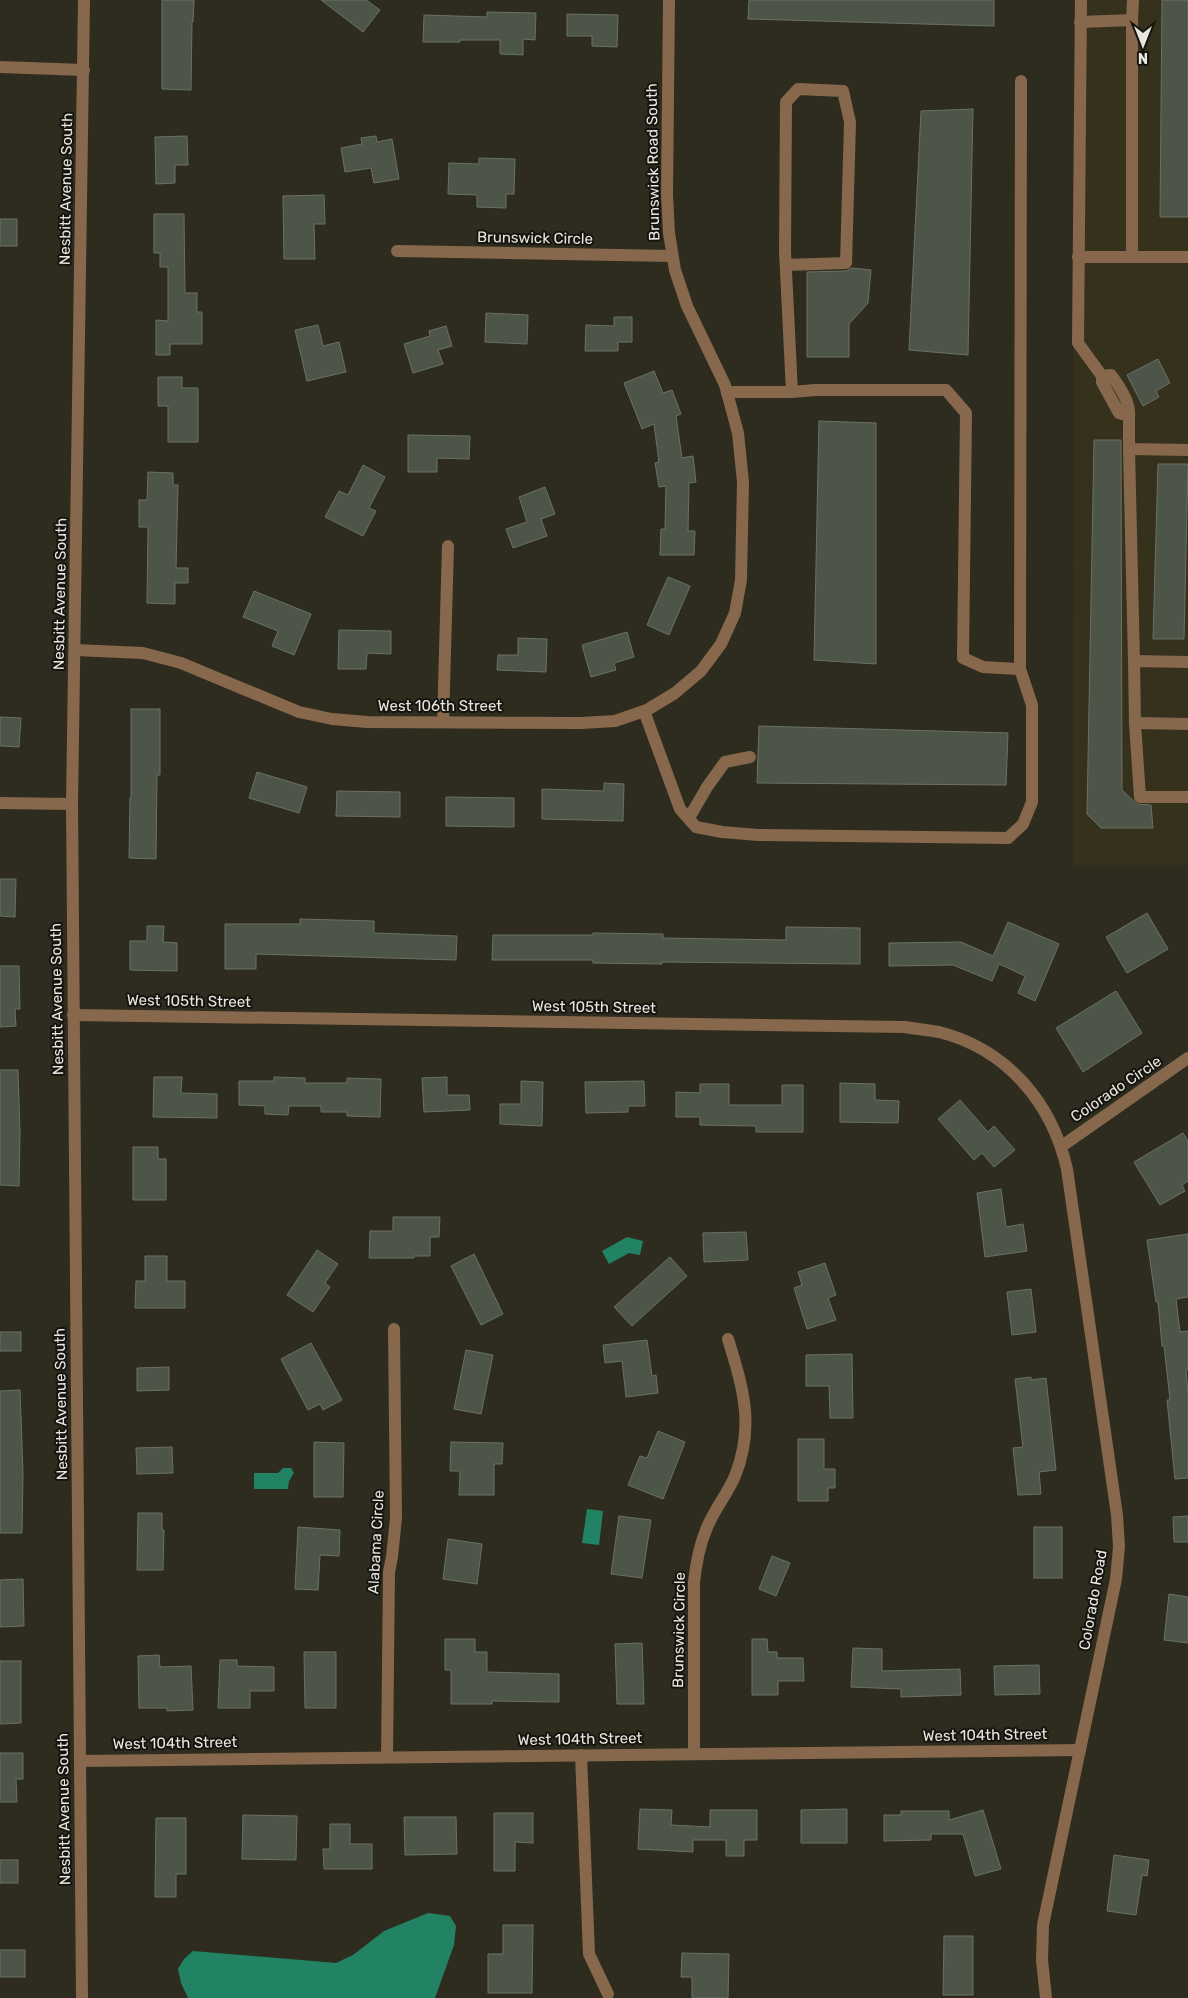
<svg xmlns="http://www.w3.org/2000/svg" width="1188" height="1998" font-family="Rubik,sans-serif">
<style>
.built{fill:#35311d}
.water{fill:#228364}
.building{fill:#4d5548;stroke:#6a7264}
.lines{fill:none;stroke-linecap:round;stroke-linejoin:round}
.minor{stroke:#87684c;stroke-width:12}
.labels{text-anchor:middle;stroke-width:4;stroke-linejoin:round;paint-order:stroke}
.street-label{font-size:15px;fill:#e8e6de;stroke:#15140e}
</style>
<rect width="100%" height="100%" fill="#2e2c1f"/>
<path class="built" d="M1074,0H1188V865H1073Z"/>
<g class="water">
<path d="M627,1237L643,1241L640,1255L629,1253L609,1264L602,1251Z"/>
<path d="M283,1468H291L294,1473L289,1481L288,1489H254V1473H278Z"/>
<path d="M587,1509L603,1511L599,1545L582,1543Z"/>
<path d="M428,1913L450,1916L456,1926L454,1945L435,1998H188L181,1983L178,1969L184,1959L193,1951L336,1963L353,1955L384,1931Z"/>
</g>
<g class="building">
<path d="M162,0H194L193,22H192L191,90L162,89Z"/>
<path d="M321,0H366L380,10L363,32Z"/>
<path d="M749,0H994V26L748,19Z"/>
<path d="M1162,0H1188V217H1160Z"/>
<path d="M487,12L536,13L535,40L523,39V55L500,54V40H460V42H423L424,15L487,17Z"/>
<path d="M567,14L618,15L617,47L592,46V36H567Z"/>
<path d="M973,109L968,355L909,350L921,111Z"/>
<path d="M187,136L188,165H175V183L156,184L155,137Z"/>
<path d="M376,136L377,142L392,139L399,179L374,183L371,168L345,172L341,148L362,144L361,138Z"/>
<path d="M479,158L515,159L514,194H506V208L477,207V195L448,194L449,163L479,164Z"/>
<path d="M324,195L325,224H314L315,259H284L283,196Z"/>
<path d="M154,214H184L185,293H197V312H202V344H170V355H156V320L168,321V267H160V253H154Z"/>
<rect x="0" y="219" width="17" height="27"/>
<path d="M852,268L871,270L868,303L849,324V357H807V272L846,271Z"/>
<path d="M486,313L528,315L527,344L485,342Z"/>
<path d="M614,317H632V342H618V351H585L586,325L614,326Z"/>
<path d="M318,325L323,346L339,342L346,372L307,381L295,330Z"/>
<path d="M446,326L452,346L438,350L443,364L413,373L404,344L430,336L429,331Z"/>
<path d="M1158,359L1170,383L1156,391L1159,397L1143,406L1127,375Z"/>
<path d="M654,371L663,393L672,390L681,414L676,416L682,458L693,456L696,482L689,483L688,531H695L694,555H660L661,529H665L666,486L659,487L655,463L659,462L654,424L642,429L624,383Z"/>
<path d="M158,377H182V388H198V442H168V406H158Z"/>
<path d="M819,421L876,423V664L814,660Z"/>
<path d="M408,435L470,436L469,459L437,458V472H408Z"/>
<path d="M1094,440H1121L1122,790L1137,804L1151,805L1153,828H1101L1087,814Z"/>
<path d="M1158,464H1188L1184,639H1153Z"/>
<path d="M363,465L385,477L369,508L376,511L363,536L325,517L339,491L348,495Z"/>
<path d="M148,472L173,473V485H178L176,568H188V583H175V604L147,603L148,527H139V500H147Z"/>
<path d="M545,487L555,514L541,519L547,536L513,548L506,529L527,522L519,497Z"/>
<path d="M668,577L690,586L669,635L647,625Z"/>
<path d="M254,591L311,614L294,655L272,646L278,631L243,617Z"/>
<path d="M339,630L391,631V654L367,653L366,669H338Z"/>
<path d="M627,632L634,657L614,663L616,670L591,677L582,645Z"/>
<path d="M518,638L547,639L546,672L497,670L498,655H518Z"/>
<path d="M131,709H160V775H157L156,859L129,858L130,798H131Z"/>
<path d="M0,717L21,718L19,747L0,746Z"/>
<path d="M759,726L1008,733L1006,785L757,783Z"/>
<path d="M257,772L307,787L299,813L249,798Z"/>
<path d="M604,783L624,784L623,821L542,819V789L604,791Z"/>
<path d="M337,791L400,792V817L336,816Z"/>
<path d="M446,797L514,798V827L446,826Z"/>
<path d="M0,879H16L15,917L0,916Z"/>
<path d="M1147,913L1168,949L1127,973L1106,937Z"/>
<path d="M300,919L374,921V933L457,936L456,960L256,954V969H225V924H300Z"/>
<path d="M1008,922L1059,944L1035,1001L1018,993L1025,976L999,964L992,981L953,965L889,966V943L961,942L993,956Z"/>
<path d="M147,926H164L163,942L177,943V971L130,970V941H147Z"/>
<path d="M786,927L860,928V964L662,962V964L593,963V960H492L493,935H593V933L663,934V938L786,940Z"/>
<path d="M0,966H19L20,1009H15L16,1026L0,1027Z"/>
<path d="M1116,991L1142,1033L1083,1072L1056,1028Z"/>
<path d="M0,1070H18L20,1134L19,1186L0,1185Z"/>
<path d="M154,1077H182L181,1093L217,1094V1118L153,1117Z"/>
<path d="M274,1077L305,1078V1083H347V1078L381,1079L380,1117L347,1116V1112H321V1106H289L288,1115L265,1114V1106L239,1105V1081H274Z"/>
<path d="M447,1077V1095H469L470,1110L424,1112L422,1078Z"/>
<path d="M521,1081L543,1082L542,1126L500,1124V1104H521Z"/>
<path d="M644,1081L645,1106H628V1112L586,1113L585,1082Z"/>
<path d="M840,1083L875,1084V1100L899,1101L898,1123L840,1122Z"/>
<path d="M700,1084H729V1105H782V1085H803V1132H756V1126L700,1125V1117H676V1092L700,1093Z"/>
<path d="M960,1100L988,1132L994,1126L1015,1150L994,1167L982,1153L974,1160L938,1119Z"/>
<path d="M1183,1133L1188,1141V1181L1182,1185L1185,1191L1160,1205L1134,1162Z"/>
<path d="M133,1147H158V1159H166V1200H133Z"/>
<path d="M1001,1189L1006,1227L1023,1224L1027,1251L985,1257L977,1193Z"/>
<path d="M393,1217H440L439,1237H430V1256H414V1258H369L370,1231H393Z"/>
<path d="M746,1232L748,1260L704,1262L703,1233Z"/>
<path d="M1188,1234V1297L1176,1299L1180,1332L1188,1331V1370H1186L1188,1392V1478L1175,1479L1167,1400H1170L1164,1346H1162L1158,1302H1156L1147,1240Z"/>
<path d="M317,1250L338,1264L325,1283L330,1287L313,1312L287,1295Z"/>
<path d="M474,1254L503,1314L481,1325L451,1266Z"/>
<path d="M145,1256H167V1281H185V1308H135L136,1281H145Z"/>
<path d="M670,1257L687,1276L632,1326L614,1307Z"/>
<path d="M825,1263L836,1295L828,1298L836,1320L807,1329L794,1288L802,1285L798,1272Z"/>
<path d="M1031,1289L1036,1332L1012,1335L1007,1292Z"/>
<rect x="0" y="1332" width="21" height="19"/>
<path d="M647,1340L652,1376L656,1375L658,1393L626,1397L622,1361L605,1363L603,1345Z"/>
<path d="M311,1343L342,1400L323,1410L320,1404L308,1410L281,1359Z"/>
<path d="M466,1350L493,1355L481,1414L454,1409Z"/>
<path d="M852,1354L853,1418H830L829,1386H806V1355Z"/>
<path d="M169,1367V1390L137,1391V1368Z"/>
<path d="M1031,1377V1380L1046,1378L1056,1470L1039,1472L1041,1494L1018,1495L1013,1448L1023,1447L1015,1379Z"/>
<path d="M20,1390L23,1473L22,1533H0V1391Z"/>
<path d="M658,1431L685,1442L663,1499L628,1485L640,1456L647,1458Z"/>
<path d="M798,1439H824V1469H835V1488H828V1501H798Z"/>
<path d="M314,1442L344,1443L343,1497H314Z"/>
<path d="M451,1442L503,1443L502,1464H494V1495H459L460,1471H450Z"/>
<path d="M172,1447L173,1473L137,1474L136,1448Z"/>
<path d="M138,1513H162V1530H164L163,1570H137Z"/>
<path d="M619,1516L651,1520L642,1578L611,1574Z"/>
<path d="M1188,1516V1542H1174L1173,1517Z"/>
<path d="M298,1527L340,1530L339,1556L320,1555L318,1590L295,1589Z"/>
<rect x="1034" y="1527" width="28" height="51"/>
<path d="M448,1539L482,1544L477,1584L443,1579Z"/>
<path d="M772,1556L790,1563L776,1596L759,1589Z"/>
<path d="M23,1579L24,1626L0,1627V1580Z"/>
<path d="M1169,1594L1188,1597V1643L1164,1640Z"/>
<path d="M445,1639H475V1652H487V1672L559,1674V1702L492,1701V1704H451V1670H445Z"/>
<path d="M752,1639H767L768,1652H777V1658H803L804,1681H778V1695H752Z"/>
<path d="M642,1643L644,1704H617L615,1644Z"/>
<path d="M853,1648L882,1649V1671L960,1669L961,1695L901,1697V1689L851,1687Z"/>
<path d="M304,1652H336V1708H305Z"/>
<path d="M159,1655L160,1667L191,1666L193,1710L167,1711V1708H139L138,1656Z"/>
<path d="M220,1660H237V1666L274,1667V1691H250V1708H218Z"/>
<path d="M0,1661H21V1723L0,1724Z"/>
<path d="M1039,1665L1040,1694L995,1695L994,1666Z"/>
<path d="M0,1753H23V1779H16L17,1802H0Z"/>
<path d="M640,1809L672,1810L671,1825L710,1827V1810H757V1840H744V1856H726V1840H693V1852L638,1849Z"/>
<path d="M847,1809V1843H801V1810Z"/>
<path d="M983,1810L1001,1869L975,1876L963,1834H931V1840L884,1841V1815H901V1811H949V1820Z"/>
<path d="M494,1813H533V1843L515,1842V1871H494Z"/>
<path d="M243,1815L297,1816L296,1860L242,1859Z"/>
<path d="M404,1817H456L457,1854L405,1855Z"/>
<path d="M156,1818H186V1874H176V1897H155Z"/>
<path d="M330,1824H350V1844H372V1869H324L323,1849H330Z"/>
<path d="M1114,1855L1149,1860L1147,1876L1142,1875L1136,1915L1107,1911Z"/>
<rect x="0" y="1860" width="18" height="23"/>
<path d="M503,1925H533L532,1993H488V1954H503Z"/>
<path d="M944,1936H973V1995H943Z"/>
<rect x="0" y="1950" width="25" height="27"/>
<path d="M682,1953L729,1954L728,1998H692V1977H681Z"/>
</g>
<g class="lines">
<g class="minor">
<path d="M1081,0L1078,343L1102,376V382L1119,413L1129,416C1131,404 1119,385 1111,375L1102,376"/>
<path d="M1080,22L1132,20L1133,0"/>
<path d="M0,67L84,70"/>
<path d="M397,251L672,256"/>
<path d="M1078,257H1188"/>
<path d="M1132,257V20"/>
<path d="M727,392H792L785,251L786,102L798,89L843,91L850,122L846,263L786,265"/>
<path d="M1129,416V449L1188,450"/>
<path d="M1129,449L1134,661"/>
<path d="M75,650L143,653L181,663L299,712L332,719L367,722L581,723L615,721L647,710L675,693L701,671L721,644L735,613L741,580L743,482L738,433L725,385L687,306L675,270L669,233L667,195L669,0"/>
<path d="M1188,662L1134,661L1135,723L1140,797H1188"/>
<path d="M1020,669L1021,81"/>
<path d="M644,711L680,809L696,827L722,832L758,835L1008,838L1023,824L1032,802V705L1020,669L983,667L963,658L966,413L946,390H815L792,392"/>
<path d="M443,722L448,546"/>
<path d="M1135,723L1188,724"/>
<path d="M0,803L72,804"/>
<path d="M689,818L707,787L725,762L750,757"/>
<path d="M73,1015L905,1027C916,1029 928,1030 939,1032C1007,1049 1052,1103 1067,1169L1117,1515L1119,1547L1116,1579L1043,1925L1042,1960L1046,1998"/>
<path d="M1062,1146L1188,1058"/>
<path d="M694,1754V1582C696,1564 699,1547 706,1530C713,1511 727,1495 735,1476C755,1426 743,1388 728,1339"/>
<path d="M581,1755L589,1954L608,1994"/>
<path d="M387,1757L389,1572L392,1557L396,1518L394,1329"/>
<path d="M80,1761L1080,1750"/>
<path d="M82,1998L72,804L84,0"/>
</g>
</g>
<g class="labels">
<g class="street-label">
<text transform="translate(653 162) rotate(-91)" y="5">Brunswick Road South</text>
<text transform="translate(66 189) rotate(-89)" y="5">Nesbitt Avenue South</text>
<text transform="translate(535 238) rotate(1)" y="5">Brunswick Circle</text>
<text transform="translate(60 594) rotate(-89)" y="5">Nesbitt Avenue South</text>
<text x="440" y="711">West 106th Street</text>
<text transform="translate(57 999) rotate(-91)" y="5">Nesbitt Avenue South</text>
<text transform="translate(189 1001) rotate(1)" y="5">West 105th Street</text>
<text transform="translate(594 1007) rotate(1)" y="5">West 105th Street</text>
<text transform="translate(1116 1089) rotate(-34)" y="5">Colorado Circle</text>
<text transform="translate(61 1404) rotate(-91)" y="5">Nesbitt Avenue South</text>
<text transform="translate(376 1542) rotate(-87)" y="5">Alabama Circle</text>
<text transform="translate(1093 1600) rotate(-80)" y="5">Colorado Road</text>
<text transform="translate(679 1630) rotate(-89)" y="5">Brunswick Circle</text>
<text transform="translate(985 1735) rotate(-1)" y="5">West 104th Street</text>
<text transform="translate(580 1739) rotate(-1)" y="5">West 104th Street</text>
<text transform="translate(175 1743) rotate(-1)" y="5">West 104th Street</text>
<text transform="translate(64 1809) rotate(-91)" y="5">Nesbitt Avenue South</text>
</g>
</g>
<g transform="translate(1143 45) rotate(180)" stroke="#15140e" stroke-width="4" paint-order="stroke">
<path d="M0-4L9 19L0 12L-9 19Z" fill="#e8e6de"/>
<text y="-8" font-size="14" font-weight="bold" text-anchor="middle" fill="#e8e6de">N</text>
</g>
</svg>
